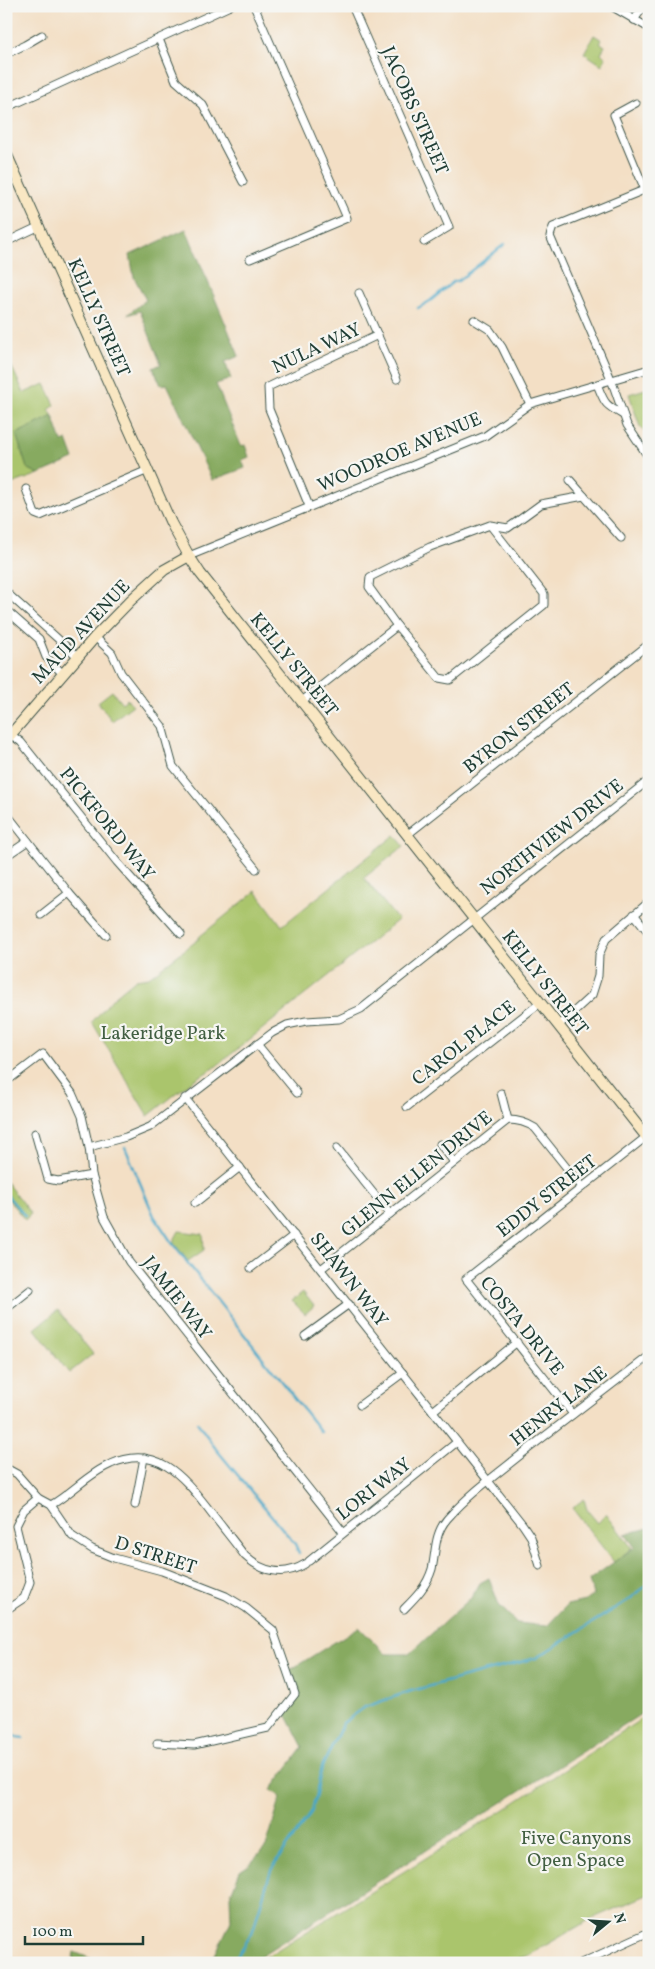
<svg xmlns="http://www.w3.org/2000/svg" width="655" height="1969" font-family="Vollkorn,serif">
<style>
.green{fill:#aac56c;stroke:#648150}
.forest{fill:#87aa60;stroke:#53744a}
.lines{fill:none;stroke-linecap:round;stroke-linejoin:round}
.stream{stroke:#49a8c8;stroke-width:2.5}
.street-casing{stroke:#3f554a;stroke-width:9}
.secondary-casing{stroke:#3f554a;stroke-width:12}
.street{stroke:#fff;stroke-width:7}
.secondary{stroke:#f9e7c3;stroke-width:10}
.labels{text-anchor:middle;stroke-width:4.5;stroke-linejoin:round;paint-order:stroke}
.street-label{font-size:19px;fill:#1f3d34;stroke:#f6f6f2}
.park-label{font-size:19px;fill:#425f42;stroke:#f6f6f2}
</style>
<rect width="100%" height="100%" fill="#f6f6f2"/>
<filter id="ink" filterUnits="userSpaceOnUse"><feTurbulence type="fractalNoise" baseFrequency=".02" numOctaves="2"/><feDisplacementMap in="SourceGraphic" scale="10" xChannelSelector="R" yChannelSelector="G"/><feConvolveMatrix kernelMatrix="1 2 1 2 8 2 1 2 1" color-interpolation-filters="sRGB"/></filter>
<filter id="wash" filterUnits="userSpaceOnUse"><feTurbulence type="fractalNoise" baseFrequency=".0096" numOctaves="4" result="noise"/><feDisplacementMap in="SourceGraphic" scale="20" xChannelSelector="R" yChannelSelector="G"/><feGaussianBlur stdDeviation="1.12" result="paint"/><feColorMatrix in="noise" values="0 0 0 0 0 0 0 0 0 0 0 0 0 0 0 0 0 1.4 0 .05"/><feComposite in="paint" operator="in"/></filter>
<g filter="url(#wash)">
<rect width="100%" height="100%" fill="#f3dfc5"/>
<g class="green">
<path d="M594,35L602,40L600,43L605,46L601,53L606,58L602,65L584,53Z"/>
<path d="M6,355L24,393L45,384L55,405L49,410L53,416L16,434L27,468L39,474L6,486Z"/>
<path d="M649,388V435H648L640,427L629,394Z"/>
<path d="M112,691L122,703L127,699L133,705L112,721L98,702Z"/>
<path d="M395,835L404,846L364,878L398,920L214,1068L192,1081L148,1116L92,1022L114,997L136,979L149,977L199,939V937L256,891L282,926Z"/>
<path d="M6,1182L31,1214L25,1220L8,1199L6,1200Z"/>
<path d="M179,1231L203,1234L204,1250L188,1261L173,1242Z"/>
<path d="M303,1292L314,1306L305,1314L292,1301Z"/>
<path d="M58,1310L93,1354L69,1373L35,1329Z"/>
<path d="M584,1499L587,1510L598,1523L606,1514L632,1548L614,1562L572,1508Z"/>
<path d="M649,1714V1894L591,1919L529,1955L507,1963H256L505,1809Z"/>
</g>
<g class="forest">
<path d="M186,229L239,356L225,362L231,379L216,384L241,446L245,445L249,457L242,460L245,468L212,480L167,384L161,385L153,368L161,364L140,311L127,315L146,300L134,277L130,255Z"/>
<path d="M53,416L62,442L67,440L74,459L39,474L27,468L16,434Z"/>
<path d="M649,1528V1709L249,1963H211L231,1921L230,1896L240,1871L249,1865L266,1847L281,1797L271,1790L303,1747L286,1714L299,1696L290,1670L359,1627L386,1654H409L472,1597L480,1583L489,1578L499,1605L517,1623L547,1626L567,1605L585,1601L593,1595L589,1580L635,1547L625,1534Z"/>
<path d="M74,1952L102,1963H72Z"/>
</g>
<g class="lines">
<g class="stream">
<path d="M418,308L430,301L454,281H458L505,244"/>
<path d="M125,1147L154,1216L172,1243L321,1432"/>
<path d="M6,1194L25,1216"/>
<path d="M197,1422L216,1449L295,1544L299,1553"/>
<path d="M6,1731L17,1737L24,1738"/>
<path d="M6,1768H7"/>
<path d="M233,1963L252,1933L271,1870L312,1811L322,1767L343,1723L365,1707L411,1691L536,1658L630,1599L649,1583"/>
</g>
</g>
</g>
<g filter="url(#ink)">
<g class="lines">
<g class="street-casing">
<g id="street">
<path d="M352,6L449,227L424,242"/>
<path d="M611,6L649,28"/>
<path d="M634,20L644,6"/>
<path d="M159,39L176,81L203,105L243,182"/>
<path d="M6,54L25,45L42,35"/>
<path d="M636,103L614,115L645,190"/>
<path d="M6,108L230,6"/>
<path d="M649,188L553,227L550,236L611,379L627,425L649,458"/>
<path d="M6,242L40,226"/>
<path d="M250,259L347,218L254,6"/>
<path d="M359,293L397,379"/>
<path d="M474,320L490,330L502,347L530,404"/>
<path d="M597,384C605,404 604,404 623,415"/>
<path d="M570,480L621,538"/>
<path d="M26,489L35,514L40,516L148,470"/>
<path d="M309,506L269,409L268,387L378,335"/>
<path d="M490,525L544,594V605L450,680L439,678L397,626L369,587L370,577L430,547L490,525L508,528L541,504L584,496"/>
<path d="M189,556L485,436L530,404L649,369"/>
<path d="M6,592L78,657"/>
<path d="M6,610L39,639L46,657L63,674"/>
<path d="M95,637L112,653L121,673L162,726L173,766L256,869"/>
<path d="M302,701L397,626"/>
<path d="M6,731L21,742L117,862L181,934"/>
<path d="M6,813L69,893L106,935"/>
<path d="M407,835L649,644"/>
<path d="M6,856L28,841"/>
<path d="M634,914L649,933"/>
<path d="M41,915L69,893"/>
<path d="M558,1026L592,995L598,976L599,955L606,939L649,902"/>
<path d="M257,1044L297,1093"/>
<path d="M6,1082L43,1054L72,1093L82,1116L89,1147L92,1175L104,1217L129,1262L343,1532"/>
<path d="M501,1093L508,1120"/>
<path d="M185,1098L523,1525L531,1537L540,1566"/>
<path d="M407,1107L540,1003"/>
<path d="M508,1120C519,1120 526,1122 535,1128L582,1187"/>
<path d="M35,1133L48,1179L58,1181L92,1175"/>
<path d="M440,1144L454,1162"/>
<path d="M89,1147L126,1137L150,1127L272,1033L287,1025L306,1021L339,1019L361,1009L649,780"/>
<path d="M337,1148L390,1214"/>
<path d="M195,1203L240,1167"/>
<path d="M251,1268L294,1235"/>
<path d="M321,1269L508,1120"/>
<path d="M6,1309L30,1290"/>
<path d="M305,1336L349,1304"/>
<path d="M360,1405L403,1373"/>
<path d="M433,1411L517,1342"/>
<path d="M573,1414L466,1279L646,1137"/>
<path d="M6,1468L17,1474L38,1498L51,1505L72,1536L92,1549L114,1558L162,1571L226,1596L246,1608L273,1630L295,1694L268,1728L194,1745L157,1743"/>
<path d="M51,1505C72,1493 89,1473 111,1464C156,1444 182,1475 207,1507C219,1523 232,1539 245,1556C262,1572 284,1577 305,1564"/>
<path d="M135,1505L144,1458"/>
<path d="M309,1561L457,1442"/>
<path d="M404,1609C416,1597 427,1586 432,1569C436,1552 434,1534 447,1519C471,1492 501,1471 528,1449C568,1418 609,1387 649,1356"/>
<path d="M6,1610L24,1598L30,1582L16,1526L24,1510L38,1498"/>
<path d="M581,1963L649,1932"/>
</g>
</g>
<g class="secondary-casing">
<g id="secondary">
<path d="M6,153L171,523L189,556L200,573L649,1140"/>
<path d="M6,740L95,637L131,600L164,570L189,556"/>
</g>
</g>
<use href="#street" class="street"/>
<use href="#secondary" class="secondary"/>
</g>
</g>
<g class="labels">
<g class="street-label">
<text transform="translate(416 110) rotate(66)" y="7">JACOBS STREET</text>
<text transform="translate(100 317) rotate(66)" y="7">KELLY STREET</text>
<text transform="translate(316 347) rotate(-25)" y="7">NULA WAY</text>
<text transform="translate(399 451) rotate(-23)" y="7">WOODROE AVENUE</text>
<text transform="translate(80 631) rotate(-47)" y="7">MAUD AVENUE</text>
<text transform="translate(295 664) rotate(51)" y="7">KELLY STREET</text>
<text transform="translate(518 727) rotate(-38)" y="7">BYRON STREET</text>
<text transform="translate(108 823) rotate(51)" y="7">PICKFORD WAY</text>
<text transform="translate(551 836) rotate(-38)" y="7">NORTHVIEW DRIVE</text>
<text transform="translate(546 982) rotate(52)" y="7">KELLY STREET</text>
<text transform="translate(463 1042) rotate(-38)" y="7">CAROL PLACE</text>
<text transform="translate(416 1173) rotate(-39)" y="7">GLENN ELLEN DRIVE</text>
<text transform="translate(546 1195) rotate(-38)" y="7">EDDY STREET</text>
<text transform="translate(350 1279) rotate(52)" y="7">SHAWN WAY</text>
<text transform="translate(178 1297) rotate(52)" y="7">JAMIE WAY</text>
<text transform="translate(523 1325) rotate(51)" y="7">COSTA DRIVE</text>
<text transform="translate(558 1405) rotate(-38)" y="7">HENRY LANE</text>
<text transform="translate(373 1488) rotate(-38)" y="7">LORI WAY</text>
<text transform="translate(156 1554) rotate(18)" y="7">D STREET</text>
</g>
<g class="park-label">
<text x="163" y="1039">Lakeridge Park</text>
<text x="576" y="1844">Five Canyons<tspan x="576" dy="22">Open Space</tspan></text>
</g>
</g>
<rect width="655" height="1969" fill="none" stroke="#f6f6f2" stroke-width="25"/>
<g transform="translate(608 1922) rotate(72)" stroke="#f6f6f2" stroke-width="4" paint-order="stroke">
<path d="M0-4L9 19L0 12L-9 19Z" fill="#1f3d34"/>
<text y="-8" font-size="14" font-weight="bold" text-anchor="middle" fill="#1f3d34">N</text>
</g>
<path d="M25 1936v8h118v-8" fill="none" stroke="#1f3d34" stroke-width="2.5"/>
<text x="32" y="1936" font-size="15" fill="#1f3d34" stroke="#f6f6f2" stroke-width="4" paint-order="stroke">100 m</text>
</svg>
